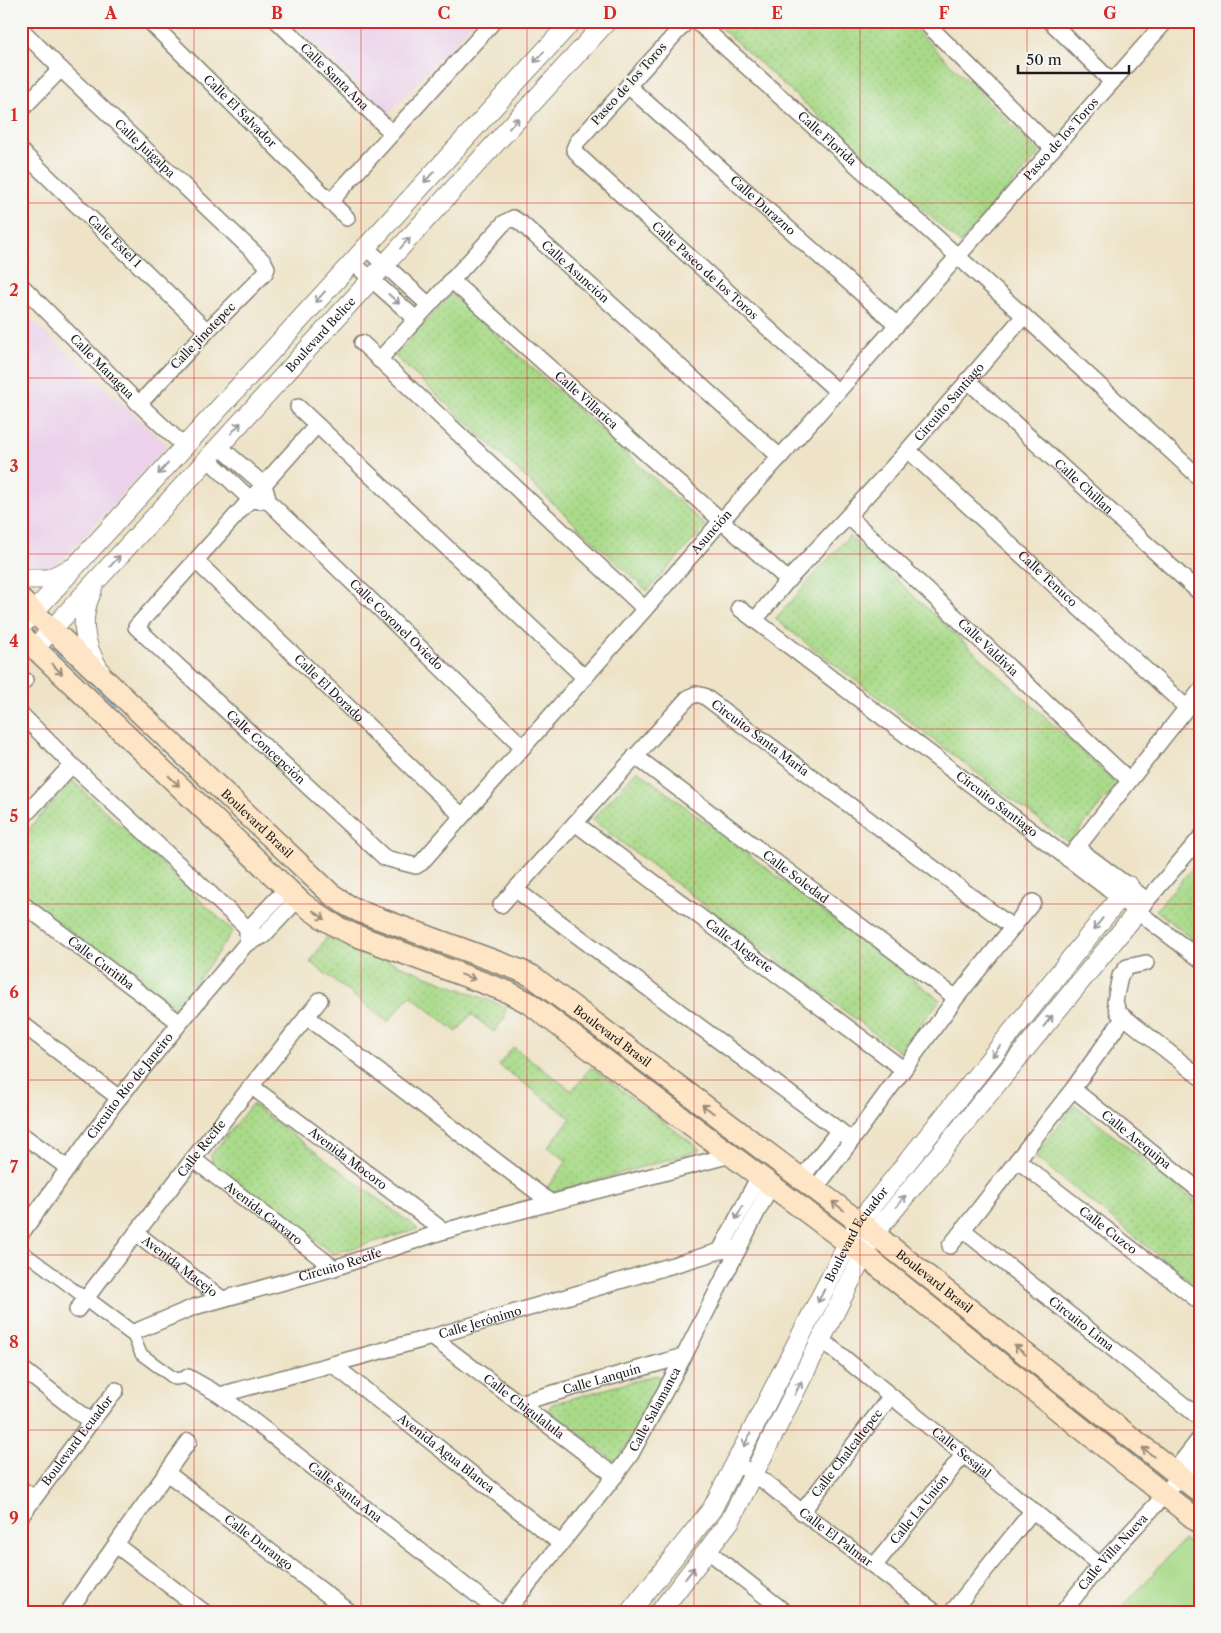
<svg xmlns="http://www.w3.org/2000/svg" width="1221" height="1633" font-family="'Libre Caslon Text',serif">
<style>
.built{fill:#ebd1eb}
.grass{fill:url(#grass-dots);stroke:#627b52}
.pitch{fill:#a9da89;stroke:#627b52}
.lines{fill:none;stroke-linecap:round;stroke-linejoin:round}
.stream{stroke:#67abdc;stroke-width:4.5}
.pedestrian-casing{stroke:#858072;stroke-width:14}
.minor-casing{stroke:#858072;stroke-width:18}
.tertiary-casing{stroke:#858072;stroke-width:21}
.secondary-casing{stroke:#858072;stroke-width:24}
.pedestrian{stroke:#fff;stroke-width:11}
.minor{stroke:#fff;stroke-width:15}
.tertiary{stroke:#fff;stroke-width:19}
.secondary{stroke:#fde5c5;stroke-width:21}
.oneway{stroke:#999}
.oneway2{stroke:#988b79}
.grid{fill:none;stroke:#d62828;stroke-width:1;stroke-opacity:0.55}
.labels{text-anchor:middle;stroke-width:4;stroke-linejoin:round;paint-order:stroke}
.street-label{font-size:12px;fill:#1c1c1c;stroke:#f6f6f2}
.neatline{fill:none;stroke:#d62828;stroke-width:2}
.grid-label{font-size:16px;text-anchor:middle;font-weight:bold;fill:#d62828}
</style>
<defs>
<pattern id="grass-dots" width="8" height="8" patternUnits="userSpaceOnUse" patternTransform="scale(1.25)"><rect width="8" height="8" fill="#a9da89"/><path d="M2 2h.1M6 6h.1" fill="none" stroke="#91ba76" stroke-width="1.8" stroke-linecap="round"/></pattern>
</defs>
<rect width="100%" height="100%" fill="#f6f6f2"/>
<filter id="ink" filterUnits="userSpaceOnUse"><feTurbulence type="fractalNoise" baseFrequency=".02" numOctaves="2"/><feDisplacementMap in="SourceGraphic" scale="10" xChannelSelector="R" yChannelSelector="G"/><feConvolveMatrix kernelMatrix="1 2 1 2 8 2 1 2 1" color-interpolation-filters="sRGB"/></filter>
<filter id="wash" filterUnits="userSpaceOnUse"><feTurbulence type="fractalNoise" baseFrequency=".0096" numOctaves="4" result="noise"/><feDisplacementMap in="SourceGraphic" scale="20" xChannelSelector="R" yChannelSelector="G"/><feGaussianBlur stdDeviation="1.12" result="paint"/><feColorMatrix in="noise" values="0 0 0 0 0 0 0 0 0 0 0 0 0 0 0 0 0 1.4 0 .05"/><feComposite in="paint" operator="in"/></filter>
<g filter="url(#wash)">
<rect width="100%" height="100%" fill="#eee3c7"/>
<g class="built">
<path d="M290,21H475L388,114Z"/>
<path d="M21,310L167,445L62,560L39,571L21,569Z"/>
</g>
<g class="grass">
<path d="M713,21H907L1040,153L960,243Z"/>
<path d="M451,294L706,526L647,591L395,356Z"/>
<path d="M849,536L1117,784L1069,843L775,619Z"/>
<path d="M637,770L940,1000L899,1052L592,820Z"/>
<path d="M72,780L233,931L176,1011L21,894V838Z"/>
<path d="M1200,859V946L1156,910Z"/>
<path d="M327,937L506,1007L505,1017L494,1032L471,1014L457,1032L410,995L388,1022L310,962Z"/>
<path d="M513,1047L572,1091L591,1067L701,1150L552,1193L546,1189L567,1161L548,1147L571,1118L499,1065Z"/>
<path d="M252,1104L418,1229L333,1254L212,1163L211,1155Z"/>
<path d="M1075,1105L1200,1205V1289L1034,1156Z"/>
<path d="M656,1375L661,1377L660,1383L627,1446L615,1461L551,1413L549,1409L552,1404Z"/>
</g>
<path class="pitch" d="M1184,1540L1200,1552V1612H1118Z"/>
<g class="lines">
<g class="stream">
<path d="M54,646L113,702"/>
<path d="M942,1302L1152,1469"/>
</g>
</g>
</g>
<g filter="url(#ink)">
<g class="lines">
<g class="pedestrian-casing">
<g id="pedestrian">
<path d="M21,1250L85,1298"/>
<path d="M132,1333L141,1354L175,1379L188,1377"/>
</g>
</g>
<g class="minor-casing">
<g id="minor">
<path id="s1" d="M149,21L347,218"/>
<path id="s2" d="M277,21L392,133"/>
<path id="s3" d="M687,21L577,142L574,149L580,157L838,392"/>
<path id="s4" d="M696,21L1024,316L1200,478"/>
<path d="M924,21L1053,149"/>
<path d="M1050,21L1112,82"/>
<path id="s5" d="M21,29L61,69L264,262L267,268L265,273L207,331L139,404"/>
<path id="s6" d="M628,86L897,325"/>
<path d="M21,110L61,69"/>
<path id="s7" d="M21,151L207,331"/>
<path d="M330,202L494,21"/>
<path d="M365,247L429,305"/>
<path d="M352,262L416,319"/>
<path id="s8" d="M451,280L788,580"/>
<path id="s9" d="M21,285L139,404L184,446"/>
<path d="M362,343L645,609"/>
<path id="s10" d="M379,360L504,223L513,218L521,223L780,457"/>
<path id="s11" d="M967,380L1200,593"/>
<path d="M298,407L585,678"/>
<path id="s12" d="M317,425L136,627L385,858L416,866L421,863L645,609L721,521L780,457L1166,21"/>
<path id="s13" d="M219,446L264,485L269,502L523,747"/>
<path id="s14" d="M908,450L1187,708"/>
<path d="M208,459L251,500L260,501"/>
<path id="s15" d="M848,516L1129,780"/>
<path id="s16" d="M196,561L462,816"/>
<path id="s17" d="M739,608L1200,959"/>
<path id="s18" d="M755,620L788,580L848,516L908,450L1024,316"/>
<path d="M21,684L25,680"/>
<path d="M21,714L72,765L258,938"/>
<path id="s19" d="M635,756L956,998"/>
<path d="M21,819L72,765"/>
<path id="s20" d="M575,823L903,1069"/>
<path d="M1077,848L1147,900"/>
<path d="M1068,859L1200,691"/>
<path d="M516,890L852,1140"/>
<path id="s21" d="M21,903L180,1023"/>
<path id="s22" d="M501,905L688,698L696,694L704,696L1012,927"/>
<path d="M1138,911L1200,838"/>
<path d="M247,940V930L287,888"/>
<path d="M1146,963L1127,967L1120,976L1115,1001L1118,1012L1200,1077"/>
<path d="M306,1016L550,1202"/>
<path d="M21,1023L119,1098"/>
<path id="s23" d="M251,1086L444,1231"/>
<path id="s24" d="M1073,1089L1200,1191"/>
<path d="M21,1134L68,1168"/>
<path id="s25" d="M193,1159L334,1268"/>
<path id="s26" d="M1017,1160L1200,1302"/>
<path d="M801,1179L839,1130"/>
<path d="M815,1189L852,1140L956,998L1033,902"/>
<path id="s27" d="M963,1230L1200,1418"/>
<path id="s28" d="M136,1233L222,1299"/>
<path id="s29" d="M21,1234L115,1103L180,1023L246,944L263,936L298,899"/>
<path d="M950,1246L1073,1089L1124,1017"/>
<path d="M720,1251L759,1176"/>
<path id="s30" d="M85,1298L132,1333L194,1307L334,1268L444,1231L731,1155"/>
<path id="s31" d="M77,1310L193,1159L320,1000"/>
<path id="s32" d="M432,1337L615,1476"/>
<path id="s33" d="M822,1340L1100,1565"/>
<path id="s34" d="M332,1364L560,1543"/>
<path d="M21,1368L91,1422"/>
<path id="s35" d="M188,1377L220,1395L499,1612"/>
<path id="s36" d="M220,1395L432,1337L720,1251L739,1248"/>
<path id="s37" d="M519,1403L684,1356"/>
<path id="s38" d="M735,1464L754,1473L802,1512L935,1612"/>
<path id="s39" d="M167,1473L350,1612"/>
<path d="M1178,1476L1192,1471L1200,1460"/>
<path d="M21,1489L34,1498"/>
<path id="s40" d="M802,1512L891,1396"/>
<path id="s41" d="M21,1516L91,1422L116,1390"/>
<path d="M116,1545L204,1612"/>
<path d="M707,1550L785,1612"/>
<path id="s42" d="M875,1565L964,1454"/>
<path d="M68,1612L189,1441"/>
<path id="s43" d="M506,1612L615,1476L631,1454L684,1356L771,1185"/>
<path d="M952,1612L1033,1510"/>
<path id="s44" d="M1063,1612L1100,1565L1165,1495L1178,1476L1182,1461L1200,1438"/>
</g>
</g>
<g class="tertiary-casing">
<g id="tertiary">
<path d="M21,579H48L70,569"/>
<path d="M92,591C78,619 84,646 100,671"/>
<path d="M21,626L572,21"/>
<path id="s45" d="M35,648L607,21"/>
<path id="s46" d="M630,1612L712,1509L859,1222L1129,886"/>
<path d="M660,1612L730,1521L874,1234L1138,911"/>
</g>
</g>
<g class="secondary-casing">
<g id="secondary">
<path id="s47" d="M21,600L331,894L347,905L361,912L519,970L532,976L859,1222L1200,1492"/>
<path d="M21,635L302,903C318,915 333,926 352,934L508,992L529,1003L864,1255L1200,1523"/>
</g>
</g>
<use href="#pedestrian" class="pedestrian"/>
<use href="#minor" class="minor"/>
<use href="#tertiary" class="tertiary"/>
<use href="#secondary" class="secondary"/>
</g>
<defs><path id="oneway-shaft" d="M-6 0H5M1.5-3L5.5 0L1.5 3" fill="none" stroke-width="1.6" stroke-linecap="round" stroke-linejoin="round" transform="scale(1.25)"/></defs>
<g class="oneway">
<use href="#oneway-shaft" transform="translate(539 57) rotate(132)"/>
<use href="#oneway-shaft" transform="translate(514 123) rotate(-48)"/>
<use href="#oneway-shaft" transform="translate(429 177) rotate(132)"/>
<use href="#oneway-shaft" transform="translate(405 243) rotate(-48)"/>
<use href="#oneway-shaft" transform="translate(320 297) rotate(132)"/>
<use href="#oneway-shaft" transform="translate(394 299) rotate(42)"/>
<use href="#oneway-shaft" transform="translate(236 428) rotate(-48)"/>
<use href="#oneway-shaft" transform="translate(163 469) rotate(132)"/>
<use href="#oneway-shaft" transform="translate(115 561) rotate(-48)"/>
<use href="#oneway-shaft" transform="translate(1098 924) rotate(129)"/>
<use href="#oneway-shaft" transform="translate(1048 1021) rotate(-51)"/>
<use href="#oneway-shaft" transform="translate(996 1051) rotate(129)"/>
<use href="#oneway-shaft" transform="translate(901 1201) rotate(-51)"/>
<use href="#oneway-shaft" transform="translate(739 1213) rotate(118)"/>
<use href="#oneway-shaft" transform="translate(821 1296) rotate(117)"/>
<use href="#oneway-shaft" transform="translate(798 1388) rotate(-63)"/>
<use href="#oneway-shaft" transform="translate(747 1440) rotate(117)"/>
<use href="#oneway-shaft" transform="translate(690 1573) rotate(-52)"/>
</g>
<g class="oneway2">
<use href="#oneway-shaft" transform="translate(57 669) rotate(44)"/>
<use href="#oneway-shaft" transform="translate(174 781) rotate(44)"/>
<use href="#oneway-shaft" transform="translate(319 915) rotate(36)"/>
<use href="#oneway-shaft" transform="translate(468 977) rotate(20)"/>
<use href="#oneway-shaft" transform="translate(708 1109) rotate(-143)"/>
<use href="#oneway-shaft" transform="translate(838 1206) rotate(-143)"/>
<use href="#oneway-shaft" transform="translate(1020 1350) rotate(-141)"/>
<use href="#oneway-shaft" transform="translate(1148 1452) rotate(-141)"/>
</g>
</g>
<path class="grid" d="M194,21V1612M361,21V1612M527,21V1612M694,21V1612M860,21V1612M1027,21V1612M21,203H1200M21,378H1200M21,554H1200M21,729H1200M21,904H1200M21,1080H1200M21,1255H1200M21,1430H1200"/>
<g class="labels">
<g class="street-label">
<text dy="4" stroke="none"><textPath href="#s2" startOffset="80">Calle Santa Ana</textPath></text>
<text transform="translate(629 84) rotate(-48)" y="4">Paseo de los Toros</text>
<text dy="4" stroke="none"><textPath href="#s1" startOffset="128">Calle El Salvador</textPath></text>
<text dy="4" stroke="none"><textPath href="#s4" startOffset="176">Calle Florida</textPath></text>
<text dy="4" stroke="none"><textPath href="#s12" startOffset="1615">Paseo de los Toros</textPath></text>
<text dy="4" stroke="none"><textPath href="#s5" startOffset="172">Calle Juigalpa</textPath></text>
<text dy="4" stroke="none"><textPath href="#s6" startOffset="180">Calle Durazno</textPath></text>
<text dy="4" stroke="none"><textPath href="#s7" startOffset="130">Calle Estel 1</textPath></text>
<text dy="4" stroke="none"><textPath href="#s10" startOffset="278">Calle Asunción</textPath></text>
<text dy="4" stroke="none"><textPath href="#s3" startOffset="350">Calle Paseo de los Toros</textPath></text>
<text dy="4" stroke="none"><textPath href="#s45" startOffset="424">Boulevard Belice</textPath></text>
<text transform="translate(203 336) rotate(-46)" y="4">Calle Jinotepec</text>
<text dy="4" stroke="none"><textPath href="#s9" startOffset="115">Calle Managua</textPath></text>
<text dy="4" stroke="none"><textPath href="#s8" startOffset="181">Calle Villarica</textPath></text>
<text dy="4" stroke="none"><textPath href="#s18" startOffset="292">Circuito Santiago</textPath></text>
<text dy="4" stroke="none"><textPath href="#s11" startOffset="158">Calle Chillan</textPath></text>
<text dy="4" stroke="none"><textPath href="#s12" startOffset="1089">Asunción</textPath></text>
<text dy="4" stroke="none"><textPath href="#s14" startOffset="190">Calle Tenuco</textPath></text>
<text dy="4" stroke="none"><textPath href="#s13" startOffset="254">Calle Coronel Oviedo</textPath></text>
<text dy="4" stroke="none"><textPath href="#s15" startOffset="192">Calle Valdivia</textPath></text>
<text dy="4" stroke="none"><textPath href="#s16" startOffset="184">Calle El Dorado</textPath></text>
<text dy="4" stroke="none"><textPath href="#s22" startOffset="366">Circuito Santa María</textPath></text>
<text dy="4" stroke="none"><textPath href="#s12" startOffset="448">Calle Concepción</textPath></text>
<text dy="4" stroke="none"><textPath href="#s17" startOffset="324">Circuito Santiago</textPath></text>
<text dy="4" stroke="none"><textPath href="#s47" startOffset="325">Boulevard Brasil</textPath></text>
<text dy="4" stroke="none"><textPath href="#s19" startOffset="201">Calle Soledad</textPath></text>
<text dy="4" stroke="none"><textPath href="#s20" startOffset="205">Calle Alegrete</textPath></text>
<text dy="4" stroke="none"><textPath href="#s21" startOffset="100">Calle Curitiba</textPath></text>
<text dy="4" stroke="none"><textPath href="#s47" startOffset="745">Boulevard Brasil</textPath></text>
<text dy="4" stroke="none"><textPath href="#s29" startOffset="184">Circuito Río de Janeiro</textPath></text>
<text dy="4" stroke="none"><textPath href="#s24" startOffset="81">Calle Arequipa</textPath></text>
<text dy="4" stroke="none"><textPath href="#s31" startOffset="204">Calle Recife</textPath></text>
<text dy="4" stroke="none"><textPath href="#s23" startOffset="121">Avenida Mocoro</textPath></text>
<text dy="4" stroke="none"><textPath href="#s25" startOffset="89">Avenida Carvaro</textPath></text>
<text dy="4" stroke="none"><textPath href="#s26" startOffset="115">Calle Cuzco</textPath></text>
<text dy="4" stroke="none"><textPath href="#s46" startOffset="442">Boulevard Ecuador</textPath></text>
<text dy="4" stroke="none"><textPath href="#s30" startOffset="278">Circuito Recife</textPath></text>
<text dy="4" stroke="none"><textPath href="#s28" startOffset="55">Avenida Macejo</textPath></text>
<text dy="4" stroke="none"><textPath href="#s47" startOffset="1150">Boulevard Brasil</textPath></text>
<text dy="4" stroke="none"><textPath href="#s36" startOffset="270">Calle Jerónimo</textPath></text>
<text dy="4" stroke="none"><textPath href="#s27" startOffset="151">Circuito Lima</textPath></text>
<text dy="4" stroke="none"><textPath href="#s37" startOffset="86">Calle Lanquín</textPath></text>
<text dy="4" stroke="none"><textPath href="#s32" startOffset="115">Calle Chigulalula</textPath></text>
<text dy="4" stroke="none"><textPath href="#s43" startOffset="252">Calle Salamanca</textPath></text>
<text dy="4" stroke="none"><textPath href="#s41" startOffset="94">Boulevard Ecuador</textPath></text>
<text dy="4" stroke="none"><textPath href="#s33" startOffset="179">Calle Sesajal</textPath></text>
<text dy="4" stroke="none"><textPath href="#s34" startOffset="145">Avenida Agua Blanca</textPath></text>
<text dy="4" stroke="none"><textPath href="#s40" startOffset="74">Calle Chalcaltepec</textPath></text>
<text dy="4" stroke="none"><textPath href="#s35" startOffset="195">Calle Santa Ana</textPath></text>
<text dy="4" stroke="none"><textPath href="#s42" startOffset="71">Calle La Unión</textPath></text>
<text dy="4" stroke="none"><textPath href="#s38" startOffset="125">Calle El Palmar</textPath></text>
<text dy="4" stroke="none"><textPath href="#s39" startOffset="115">Calle Durango</textPath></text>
<text dy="4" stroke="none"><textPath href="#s44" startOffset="78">Calle Villa Nueva</textPath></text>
</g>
</g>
<rect width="1221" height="1633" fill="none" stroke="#f6f6f2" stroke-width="55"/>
<path d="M1018 65v8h111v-8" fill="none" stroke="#1c1c1c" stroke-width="2.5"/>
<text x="1026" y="65" font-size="15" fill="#1c1c1c" stroke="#f6f6f2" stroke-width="4" paint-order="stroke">50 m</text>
<rect x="28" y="28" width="1166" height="1578" class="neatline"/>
<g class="grid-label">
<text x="111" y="19">A</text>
<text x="277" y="19">B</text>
<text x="444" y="19">C</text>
<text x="610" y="19">D</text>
<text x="777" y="19">E</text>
<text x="944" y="19">F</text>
<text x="1110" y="19">G</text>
<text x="14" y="121">1</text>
<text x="14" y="296">2</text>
<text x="14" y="472">3</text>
<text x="14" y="647">4</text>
<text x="14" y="822">5</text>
<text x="14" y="998">6</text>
<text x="14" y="1173">7</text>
<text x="14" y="1348">8</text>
<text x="14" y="1524">9</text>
</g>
</svg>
